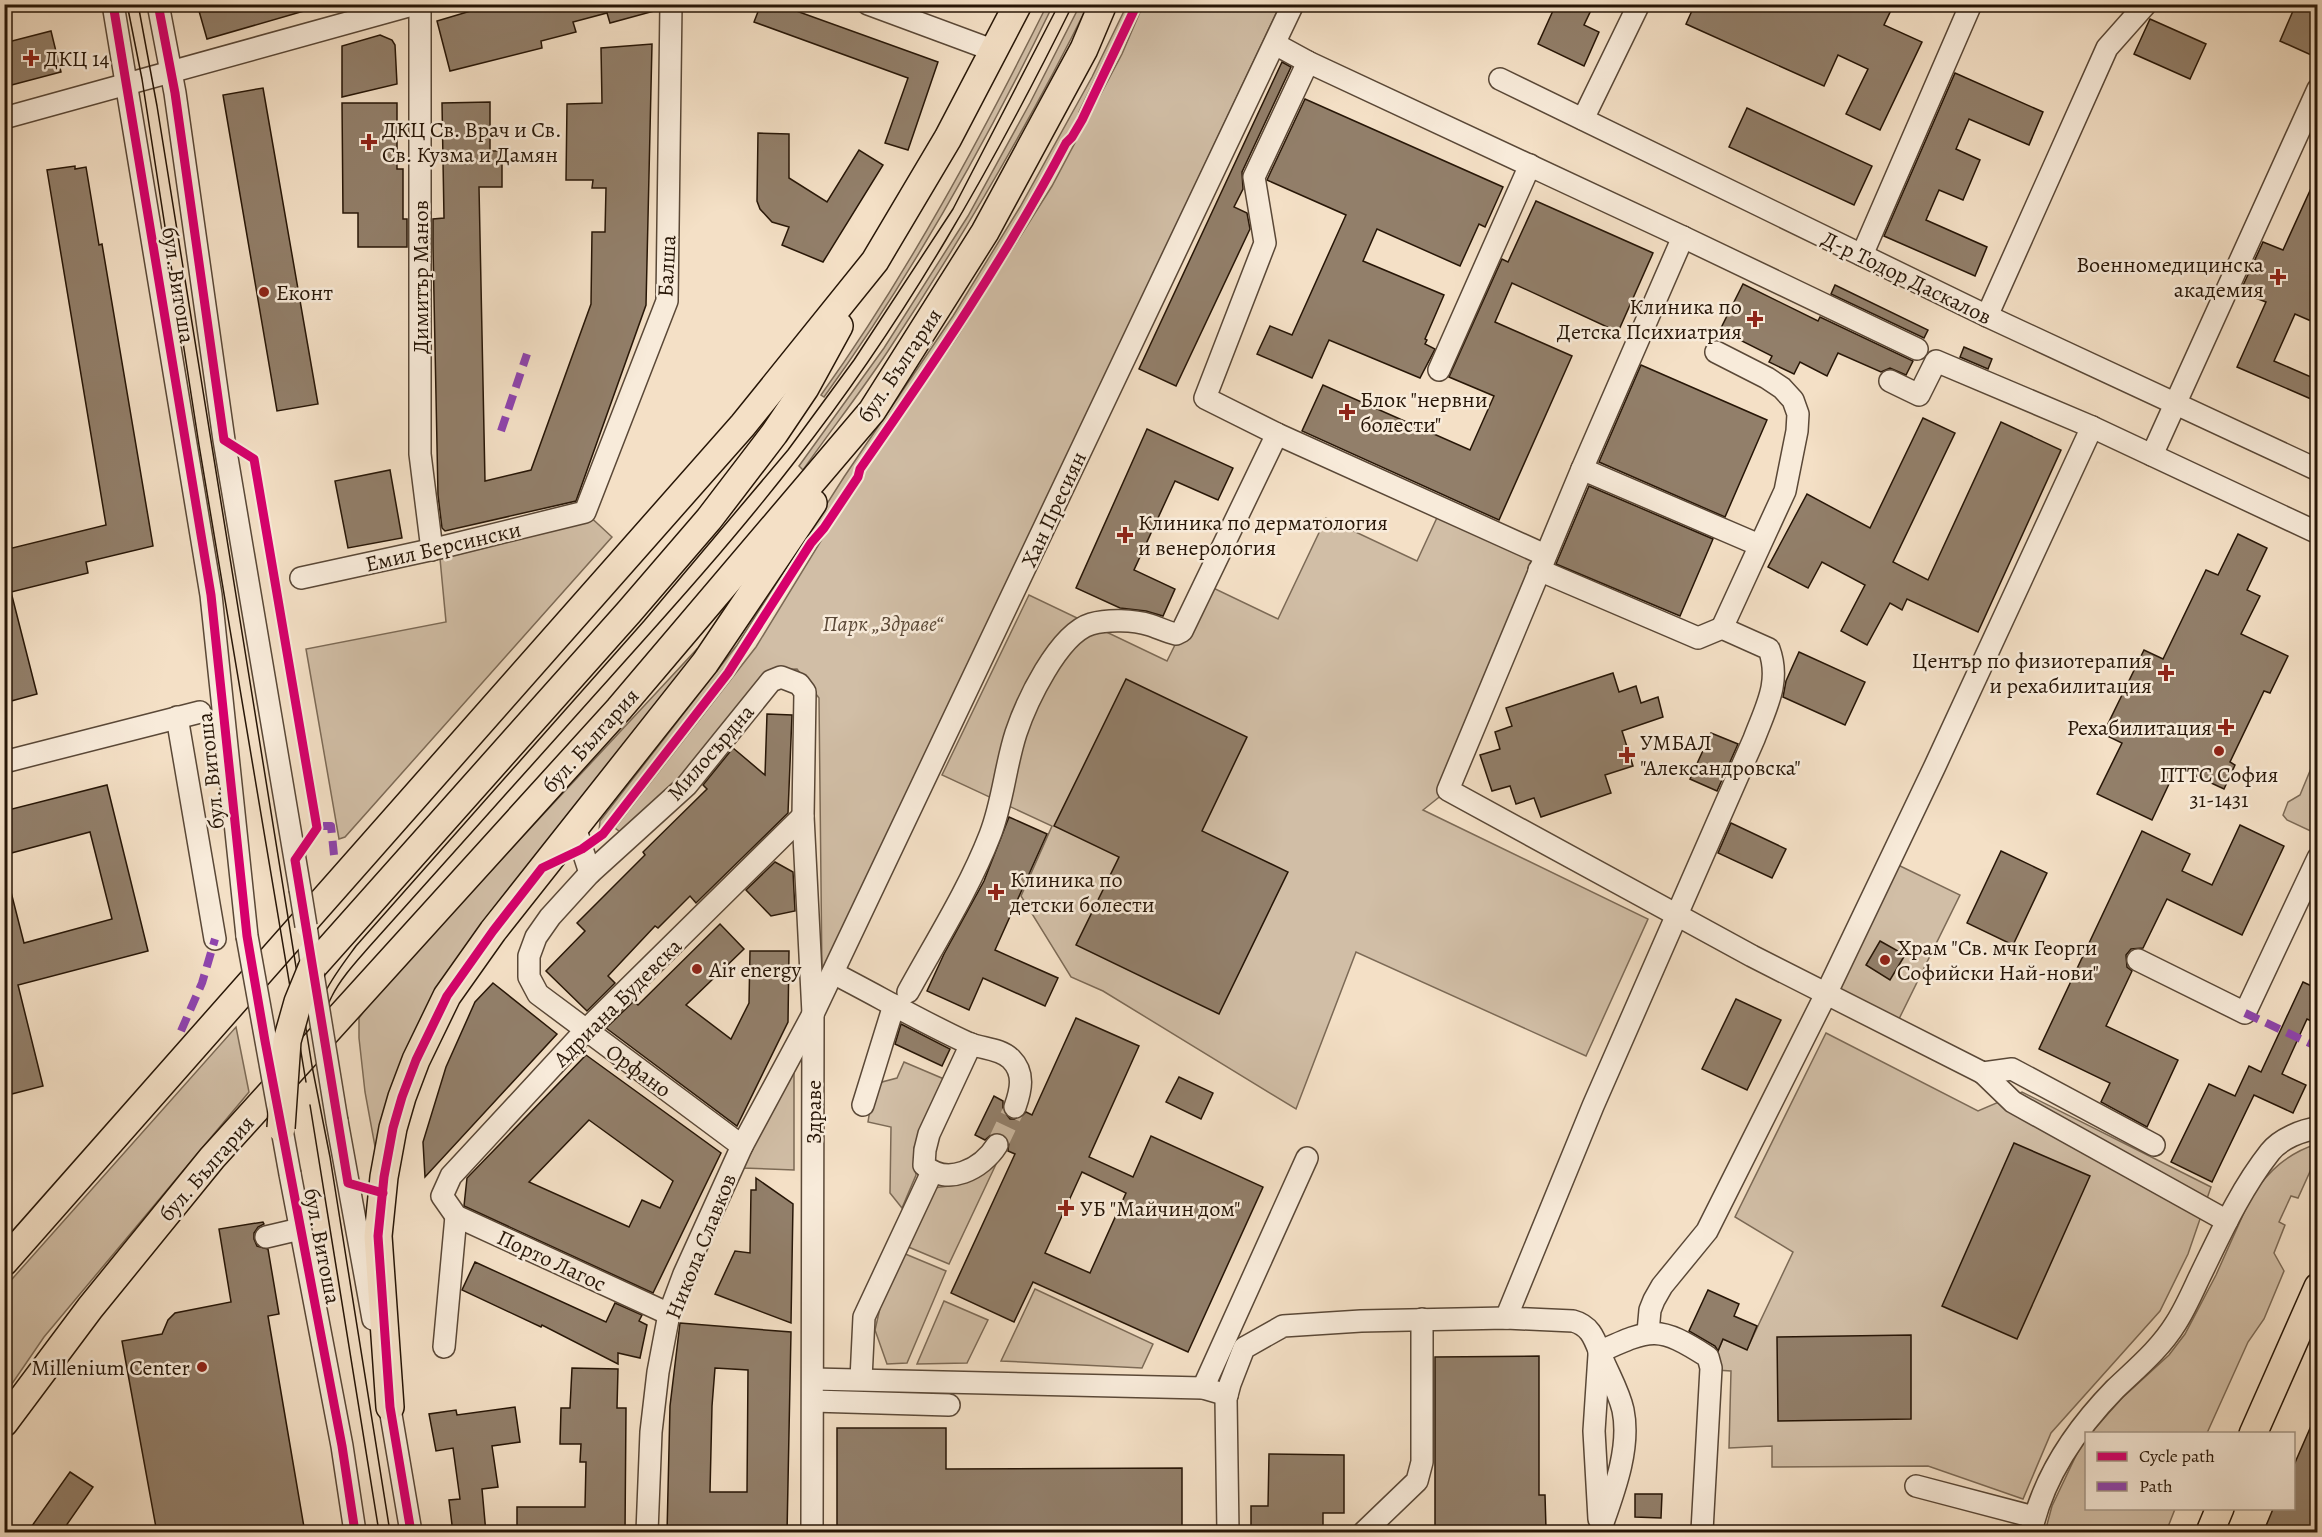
<svg xmlns="http://www.w3.org/2000/svg" width="2322" height="1537" font-family="Alegreya,serif">
<style>
.green{fill:#d1bea6;stroke:#7c6a56;stroke-width:1.5}
.building{fill:#927f6a;stroke:#271607;stroke-width:1.5;fill-rule:evenodd}
.lines{fill:none;stroke-linecap:round;stroke-linejoin:round}
.minor-tunnel{stroke:#cbb8a0;stroke-width:21;stroke-dasharray:21 10;stroke-linecap:butt}
.minor-casing{stroke:#5a4837;stroke-width:24}
.major-casing{stroke:#271607;stroke-width:30}
.minor{stroke:#f8ebda;stroke-width:21}
.major{stroke:#f4e0c6;stroke-width:27}
.tram{stroke:#271607;stroke-width:1.5}
.minor-bridge-casing{stroke:#5a4837;stroke-width:24;stroke-linecap:butt}
.major-bridge-casing{stroke:#271607;stroke-width:30;stroke-linecap:butt}
.minor-bridge{stroke:#f8ebda;stroke-width:21}
.major-bridge{stroke:#f4e0c6;stroke-width:27}
.quiet{stroke:#8e44ad;stroke-width:8;stroke-dasharray:15 8;stroke-linecap:butt}
.cycleway-casing{stroke:#f8ebda;stroke-width:13}
.cycleway{stroke:#d6006c;stroke-width:9}
.poi-dot{fill:#8f2418;stroke:#f8ebda;stroke-width:2}
.labels{text-anchor:middle;stroke-width:5;stroke-linejoin:round;paint-order:stroke}
.poi-label{font-size:22px;fill:#271607;stroke:#f8ebda;text-anchor:start}
.street-label{font-size:22px;fill:#271607;stroke:#f8ebda}
.park-label{font-size:22px;font-style:italic;fill:#5a4837;stroke:#f8ebda}
</style>
<rect width="100%" height="100%" fill="#f4e0c6"/>
<filter id="stains"><feTurbulence type="fractalNoise" baseFrequency=".00333" numOctaves="4"/><feColorMatrix values="0 0 0 0 .2 0 0 0 0 .09 0 0 0 0 .02 0 0 0 .5 -.17"/></filter>
<radialGradient id="worn" r=".72"><stop offset=".6" stop-color="#630" stop-opacity="0"/><stop offset="1" stop-color="#630" stop-opacity=".3"/></radialGradient>
<g class="green">
<path d="M1047,5H1053C987,141 913,274 824,397L821,395C909,272 980,139 1047,5Z"/>
<path d="M1080,5H1088C1029,124 961,240 888,351C861,392 831,430 803,470L799,466L884,348L968,216L1030,103Z"/>
<path d="M1127,5H1131L1079,112L1077,122L1064,139L1025,211L958,319L860,464L823,524L810,539L740,648L599,831L600,821L737,645L844,477L953,316L1020,207L1092,77Z"/>
<path d="M1143,5H1280L822,976L819,698L797,669L770,670L702,756L623,834L615,828L756,647L860,477L957,337L1052,186L1122,54Z"/>
<path d="M1441,509L1545,555L1448,790L1423,810L1648,919L1586,1056L1356,952L1296,1109L1103,991L1071,977L1021,896L1052,826L942,775L1029,595L1167,661L1205,584L1278,619L1326,518L1417,561Z"/>
<path d="M585,512L612,537L345,837L339,839L306,649L446,622L439,548Z"/>
<path d="M697,649L699,650L467,950L378,1163L365,1092L359,1038V1018L378,992Z"/>
<path d="M2317,754L2318,834H2317L2287,820L2283,815L2288,802L2300,795Z"/>
<path d="M1894,863L1960,895L1897,1023L1831,991Z"/>
<path d="M236,1027L249,1092L44,1337L5,1394V1287Z"/>
<path d="M1826,1033L1978,1111L2022,1092L2211,1187L2188,1254L2160,1311L2051,1433L2023,1499L1928,1466L1772,1467V1446L1729,1448L1731,1371L1716,1370L1715,1358L1723,1339L1747,1349L1793,1252L1735,1217Z"/>
<path d="M794,1058V1170L743,1168Z"/>
<path d="M904,1062L944,1079L914,1148L916,1175L902,1208L890,1193L891,1127L868,1122L872,1097L882,1082L897,1078Z"/>
<path d="M2317,1144V1156L2298,1198L2291,1196L2279,1222L2285,1225L2274,1253L2284,1271L2264,1319L2248,1342L2207,1433L2090,1434L2121,1399L2169,1355L2185,1334L2216,1275L2251,1197C2268,1171 2288,1153 2317,1144Z"/>
<path d="M998,1160L949,1264L906,1246L933,1188L957,1185Z"/>
<path d="M903,1253L946,1271L907,1363L887,1364L875,1330L880,1308Z"/>
<path d="M1035,1289L1153,1344L1142,1368L1001,1361Z"/>
<path d="M944,1301L988,1320L967,1363L917,1364Z"/>
<path d="M2086,1438V1508L2175,1509L2166,1532H2045L2052,1506L2082,1443Z"/>
</g>
<g class="building">
<path d="M197,4H310L311,9L207,39Z"/>
<path d="M494,4H658V10L610,23L607,13L573,22L576,32L541,41L542,48L450,71L437,21Z"/>
<path d="M761,4H777L938,62L908,150L885,143L908,78L754,22Z"/>
<path d="M1556,4H1594L1584,25L1599,32L1584,66L1538,44Z"/>
<path d="M1695,4H1894L1884,25L1922,42L1880,130L1846,114L1868,69L1838,55L1824,86L1686,24Z"/>
<path d="M2296,4H2318V58L2280,41Z"/>
<path d="M2150,19L2206,44L2190,79L2134,54Z"/>
<path d="M51,31L61,72L4,87V43Z"/>
<path d="M380,35L392,40L395,45L397,84L342,97V46Z"/>
<path d="M652,44L646,305L576,501L445,531L442,528L438,495L433,247V219L444,218L442,103L490,102V151H502V187H479L485,481L531,470L591,304L592,232H605L606,188H592L593,180H566L567,104L602,103L601,48Z"/>
<path d="M1282,62L1291,67L1242,172L1243,189L1234,207L1247,213L1250,229L1176,386L1139,369Z"/>
<path d="M1955,73L2043,112L2029,145L1969,119L1956,149L1980,160L1963,200L1939,190L1926,220L1987,247L1975,276L1884,236Z"/>
<path d="M263,88L318,404L277,411L223,95Z"/>
<path d="M1305,99L1503,187L1485,227L1479,224L1460,266L1377,229L1363,261L1444,295L1425,339L1427,340L1425,344L1435,349L1420,378L1329,340L1312,378L1257,354L1270,326L1292,335L1346,215L1267,180Z"/>
<path d="M342,103H397V169H403V219H407V247H358V213H343Z"/>
<path d="M1747,108L1872,166L1854,205L1729,147Z"/>
<path d="M758,133L789,134V178L827,202L859,150L883,165L823,262L782,245L789,227L772,222L760,209L757,201Z"/>
<path d="M75,166V169L86,167L99,245L102,244L153,546L86,562L88,573L11,592L37,694L4,703V550L106,525L47,170Z"/>
<path d="M2318,173V324L2295,314L2274,361L2318,380V402L2237,367L2266,302L2240,292L2263,242L2283,250Z"/>
<path d="M1536,201L1653,253L1618,332L1512,283L1495,322L1572,356L1499,520L1302,431L1323,385L1470,450L1494,396L1449,377L1502,259L1508,262Z"/>
<path d="M1743,284L1818,321L1820,317L1913,361L1906,375L1890,368L1881,372L1838,353L1827,376L1800,362L1794,374L1769,362L1772,356L1720,330Z"/>
<path d="M1835,285L1928,330L1924,338L1831,294Z"/>
<path d="M1964,347L1992,359L1988,369L1960,357Z"/>
<path d="M1641,365L1767,420L1725,517L1599,462Z"/>
<path d="M1923,418L1955,433L1893,562L1928,580L2001,422L2061,450L1978,632L1907,599L1902,610L1890,603L1867,645L1841,631L1865,585L1822,562L1808,588L1768,567L1807,494L1870,528Z"/>
<path d="M1147,429L1233,468L1218,500L1175,481L1134,570L1175,589L1163,616L1146,611L1120,608L1076,588Z"/>
<path d="M390,470L402,538L348,548L335,481Z"/>
<path d="M1589,486L1713,539L1680,616L1556,564Z"/>
<path d="M2238,534L2267,548L2247,590L2260,596L2241,634L2288,656L2270,693L2264,691L2230,762L2235,765L2224,789L2177,767L2152,820L2097,794L2122,743L2103,734L2144,650L2163,659L2206,570L2218,575Z"/>
<path d="M1799,652L1865,682L1845,725L1783,697L1786,681Z"/>
<path d="M1613,673L1619,692L1636,686L1641,703L1658,697L1663,717L1622,731L1633,766L1605,775L1611,793L1541,817L1534,798L1516,804L1510,786L1492,791L1480,755L1500,749L1495,732L1512,726L1506,708Z"/>
<path d="M1126,679L1247,737L1202,831L1288,872L1219,1014L1076,945L1119,857L1054,826Z"/>
<path d="M767,714L792,715L788,813L696,903L690,896L658,928L655,926L608,976L615,983L587,1011L546,971L585,931L577,923L645,855L643,852L707,789L703,785L733,748L765,775Z"/>
<path d="M1711,733L1738,744L1717,791L1690,779Z"/>
<path d="M107,785L148,951L18,985L43,1086L4,1096V889L10,888L24,943L112,919L90,832L4,855V811Z"/>
<path d="M1009,817L1047,834L995,950L1058,978L1045,1006L983,978L969,1010L927,991L944,954L984,881Z"/>
<path d="M1731,823L1786,849L1772,878L1718,853Z"/>
<path d="M2240,825L2284,846L2242,935L2167,899L2143,948L2131,949L2126,955L2127,967L2132,971L2106,1026L2178,1060L2147,1127L2101,1102L2110,1083L2039,1049L2142,831L2190,854L2182,871L2212,885Z"/>
<path d="M2001,851L2047,873L2013,945L1967,923Z"/>
<path d="M775,862L793,872L795,911L771,916L746,890Z"/>
<path d="M720,924L744,949L686,1005L731,1039L749,1003L750,951H789L788,1022L737,1126L606,1028L634,1001L638,1005Z"/>
<path d="M1880,941L1905,955L1890,980L1866,965Z"/>
<path d="M2303,982L2318,989V1024L2307,1019L2282,1074L2306,1085L2293,1113L2254,1095L2212,1182L2171,1162L2209,1084L2235,1096L2249,1066L2261,1072Z"/>
<path d="M493,983L557,1034L425,1177L423,1142L446,1067L475,1002Z"/>
<path d="M1736,999L1781,1020L1747,1090L1702,1069Z"/>
<path d="M1076,1018L1139,1046L1089,1157L1133,1177L1151,1136L1263,1187L1188,1352L1033,1282L1014,1322L951,1293L1015,1154L1008,1151L1009,1141L1004,1135L993,1133L985,1140L975,1135L994,1096L1003,1101V1110L1010,1119H1018L1026,1112L1032,1115ZM1082,1172L1126,1193L1090,1273L1045,1253Z"/>
<path d="M901,1024L950,1049L942,1066L895,1044Z"/>
<path d="M586,1055L721,1153L653,1293L464,1206L467,1178ZM589,1120L673,1181L660,1208L642,1200L629,1227L529,1182Z"/>
<path d="M1179,1077L1213,1093L1201,1119L1166,1102Z"/>
<path d="M2014,1143L2090,1176L2017,1339L1942,1306Z"/>
<path d="M756,1178L793,1204L791,1323L715,1294L735,1251L750,1253L751,1190H756Z"/>
<path d="M263,1222L264,1224L258,1227L254,1233V1239L257,1246L268,1249L279,1314L268,1316L305,1533H157L122,1341L162,1334L168,1320L175,1313L231,1302L219,1229Z"/>
<path d="M475,1262L606,1322L615,1303L642,1315L639,1321L647,1325L640,1358L618,1353V1364L542,1325L541,1327L462,1290Z"/>
<path d="M1708,1290L1739,1304L1734,1316L1757,1326L1747,1350L1723,1339L1718,1351L1715,1346L1689,1331Z"/>
<path d="M680,1323L791,1332L787,1533H667L670,1406ZM715,1368L748,1370L747,1492H710L712,1406Z"/>
<path d="M1911,1335V1419L1778,1421L1777,1337Z"/>
<path d="M1539,1356V1495H1545L1546,1529H1486V1533H1435V1357Z"/>
<path d="M572,1368L618,1369L617,1408H626L625,1533H517V1507H585L586,1462H580L581,1444H560L561,1408H570Z"/>
<path d="M515,1407L520,1442L492,1446L498,1487L482,1489L486,1533H453L449,1500L460,1499L453,1448L436,1451L429,1414L456,1410L457,1415Z"/>
<path d="M2318,1410V1516L2311,1533H2263L2273,1509H2294V1465Z"/>
<path d="M837,1428H946V1469L1182,1468V1533H1132V1528L837,1533Z"/>
<path d="M1269,1454L1344,1455V1513H1323V1533H1251V1506H1268Z"/>
<path d="M70,1472L93,1487L61,1533H27Z"/>
<path d="M1635,1494H1662L1661,1518L1635,1517Z"/>
</g>
<g class="lines">
<path class="minor-tunnel" d="M997,1145L1015,1107"/>
<g class="minor-casing">
<g id="minor">
<path d="M113,4L211,595L247,936"/>
<path d="M158,4L175,93L224,440L300,889"/>
<path d="M420,4V454L432,550"/>
<path d="M868,4L995,51"/>
<path d="M1275,44L1308,62L1683,237L1917,349"/>
<path d="M1308,62L1254,177L1265,243L1205,398L1277,434L1545,555"/>
<path d="M1500,79L1987,316L2318,470"/>
<path d="M4,118L416,4"/>
<path d="M1583,119L1639,4"/>
<path d="M1683,237L1582,469L1448,790L1752,956L1983,1073L2012,1069L2154,1145"/>
<path d="M1862,255L1971,4"/>
<path d="M1987,316L2107,48L2146,4"/>
<path d="M1439,370L1530,165"/>
<path d="M1890,381L1919,395L1936,361L2092,427L2318,533"/>
<path d="M2152,455L2318,89"/>
<path d="M1582,469L1759,545"/>
<path d="M1539,570L1698,638L1722,628"/>
<path d="M301,578L439,548L585,512L667,301L671,4"/>
<path d="M177,717L215,939"/>
<path d="M4,762L200,712"/>
<path d="M575,827L590,873"/>
<path d="M306,926L312,968"/>
<path d="M2138,960L2245,1013L2318,858"/>
<path d="M833,973C878,996 922,1022 968,1043C982,1049 1000,1048 1011,1059C1025,1073 1021,1090 1015,1107"/>
<path d="M908,992C936,941 969,889 990,835C1003,802 1005,767 1016,733C1026,703 1058,634 1091,624C1108,619 1134,620 1150,625C1159,628 1167,632 1176,634L1182,631L1277,434"/>
<path d="M971,1044L929,1134L925,1150L924,1165C947,1187 982,1169 997,1145"/>
<path d="M1983,1073L2013,1102L2227,1221"/>
<path d="M863,1105L894,1005"/>
<path d="M337,1121L373,1319"/>
<path d="M742,1146L538,994L529,977V956L536,937L550,917L590,873L687,785L771,681L781,677L799,684L805,692L803,816L813,1014L812,1532"/>
<path d="M290,1174L342,1446L355,1532"/>
<path d="M266,1237L300,1229"/>
<path d="M669,1314L456,1216L442,1196L451,1176L586,1030L803,816"/>
<path d="M1506,1318L1593,1106L1754,739C1766,707 1781,682 1769,649L1722,628L1785,491L1797,431L1798,414L1793,400L1782,388L1767,378L1716,352"/>
<path d="M1648,1332L1650,1310L1654,1300L1662,1286L1707,1231L1826,994L1935,766L2092,427"/>
<path d="M444,1347L456,1216"/>
<path d="M1599,1352C1652,1328 1658,1325 1708,1357L1711,1368L1702,1531"/>
<path d="M813,1379L1203,1388L1227,1395"/>
<path d="M861,1379L864,1317L932,1172"/>
<path d="M1203,1388L1307,1158"/>
<path d="M387,1391L411,1532"/>
<path d="M813,1401L949,1405"/>
<path d="M1916,1486L2034,1517"/>
<path d="M1599,1519L1594,1431L1599,1355"/>
<path d="M647,1532L651,1432L658,1372L669,1314L684,1274L742,1146L813,1014L1293,4"/>
<path d="M1228,1532L1226,1399L1230,1384L1244,1348L1283,1326L1361,1321L1506,1318L1573,1321C1592,1326 1595,1341 1602,1358C1609,1375 1619,1392 1623,1410C1631,1449 1613,1494 1600,1531"/>
<path d="M1364,1532L1417,1481L1422,1462V1319"/>
<path d="M2031,1532C2043,1478 2076,1429 2115,1389C2137,1368 2160,1349 2176,1323C2185,1309 2192,1293 2199,1278C2220,1235 2240,1190 2270,1152C2280,1139 2302,1130 2318,1128"/>
</g>
</g>
<g class="major-casing">
<g id="major">
<path d="M312,968L629,612L709,519L774,434L805,388L839,326"/>
<path d="M4,1262L743,425L875,261L948,138L1018,4"/>
<path d="M390,1407L378,1236L384,1177L393,1128L402,1097L416,1060L447,996L493,931L705,663L813,503"/>
<path d="M4,1423L90,1308L212,1158L619,709L872,411L985,232L1084,49L1103,4"/>
<path d="M2253,1434L2318,1287"/>
<path d="M2210,1532L2220,1508"/>
</g>
</g>
<use href="#minor" class="minor"/>
<use href="#major" class="major"/>
<g class="tram">
<path d="M127,4L142,79L199,445L306,1082"/>
<path d="M138,4L157,106L312,1066L330,1157L390,1532"/>
<path d="M314,1037C315,999 334,976 356,946L644,621L788,450L854,360L953,209L1059,4"/>
<path d="M323,1090C323,1063 319,1020 332,996C341,978 356,962 369,947C443,864 517,782 591,699C661,621 732,543 796,460C906,320 994,164 1073,4"/>
<path d="M310,1105L379,1532"/>
</g>
<g class="minor-bridge-casing">
<g id="minor-bridge">
<path d="M300,889L306,926"/>
<path d="M247,936L290,1174"/>
<path d="M312,968L337,1121"/>
</g>
</g>
<g class="major-bridge-casing">
<path id="major-bridge" d="M281,1128L287,1041L298,1002L312,968"/>
</g>
<use href="#minor-bridge" class="minor-bridge"/>
<use href="#major-bridge" class="major-bridge"/>
<g class="quiet">
<path d="M501,431L527,354"/>
<path d="M323,826H331L334,855"/>
<path d="M2245,1013L2318,1047"/>
<path d="M181,1031L202,983L215,939"/>
</g>
<g class="cycleway-casing">
<g id="cycleway">
<path d="M113,4L211,595L247,936L265,1041L342,1446L355,1532"/>
<path d="M158,4L175,93L224,440L254,459L317,828L295,860L348,1183L383,1193"/>
<path d="M411,1532L390,1407L378,1236L384,1177L393,1128L402,1097L416,1060L447,996L493,931L542,868L582,849L603,834L728,673L811,543L824,528L858,477L860,469C934,363 1006,257 1066,143L1072,137L1082,120L1137,4"/>
</g>
</g>
<use href="#cycleway" class="cycleway"/>
</g>
<g class="poi-dot">
<path d="M28 49h6v6h6v6h-6v6h-6v-6h-6v-6h6z"/>
<path d="M366 133h6v6h6v6h-6v6h-6v-6h-6v-6h6z"/>
<path d="M2275 268h6v6h6v6h-6v6h-6v-6h-6v-6h6z"/>
<circle cx="264" cy="292" r="6"/>
<path d="M1752 310h6v6h6v6h-6v6h-6v-6h-6v-6h6z"/>
<path d="M1344 403h6v6h6v6h-6v6h-6v-6h-6v-6h6z"/>
<path d="M1122 526h6v6h6v6h-6v6h-6v-6h-6v-6h6z"/>
<path d="M2163 664h6v6h6v6h-6v6h-6v-6h-6v-6h6z"/>
<path d="M2223 718h6v6h6v6h-6v6h-6v-6h-6v-6h6z"/>
<circle cx="2219" cy="751" r="6"/>
<path d="M1624 746h6v6h6v6h-6v6h-6v-6h-6v-6h6z"/>
<path d="M993 883h6v6h6v6h-6v6h-6v-6h-6v-6h6z"/>
<circle cx="1885" cy="960" r="6"/>
<circle cx="697" cy="969" r="6"/>
<path d="M1063 1199h6v6h6v6h-6v6h-6v-6h-6v-6h6z"/>
<circle cx="202" cy="1367" r="6"/>
</g>
<g class="labels">
<g class="poi-label">
<text x="44" y="66">ДКЦ 14</text>
<text x="382" y="137">ДКЦ Св. Врач и Св.<tspan x="382" dy="25">Св. Кузма и Дамян</tspan></text>
<text x="2264" y="272" text-anchor="end">Военномедицинска<tspan x="2264" dy="25">академия</tspan></text>
<text x="276" y="300">Еконт</text>
<text x="1742" y="314" text-anchor="end">Клиника по<tspan x="1742" dy="25">Детска Психиатрия</tspan></text>
<text x="1360" y="407">Блок "нервни<tspan x="1360" dy="25">болести"</tspan></text>
<text x="1138" y="530">Клиника по дерматология<tspan x="1138" dy="25">и венерология</tspan></text>
<text x="2152" y="668" text-anchor="end">Център по физиотерапия<tspan x="2152" dy="25">и рехабилитация</tspan></text>
<text x="2212" y="735" text-anchor="end">Рехабилитация</text>
<text x="1640" y="750">УМБАЛ<tspan x="1640" dy="25">"Александровска"</tspan></text>
<text x="2219" y="782" text-anchor="middle">ПТТС София<tspan x="2219" dy="25">31-1431</tspan></text>
<text x="1010" y="887">Клиника по<tspan x="1010" dy="25">детски болести</tspan></text>
<text x="1897" y="955">Храм "Св. мчк Георги<tspan x="1897" dy="25">Софийски Най-нови"</tspan></text>
<text x="709" y="977">Air energy</text>
<text x="1080" y="1216">УБ "Майчин дом"</text>
<text x="190" y="1375" text-anchor="end">Millenium Center</text>
</g>
<g class="street-label">
<text transform="translate(666 266) rotate(-87)" y="8">Балша</text>
<text transform="translate(420 277) rotate(-90)" y="8">Димитър Манов</text>
<text transform="translate(1907 277) rotate(26)" y="8">Д-р Тодор Даскалов</text>
<text transform="translate(179 285) rotate(81)" y="8">бул. Витоша</text>
<text transform="translate(899 365) rotate(-56)" y="8">бул. България</text>
<text transform="translate(1053 509) rotate(-65)" y="8">Хан Пресиян</text>
<text transform="translate(443 546) rotate(-13)" y="8">Емил Берсински</text>
<text transform="translate(590 740) rotate(-48)" y="8">бул. България</text>
<text transform="translate(710 752) rotate(-49)" y="8">Милосърдна</text>
<text transform="translate(210 771) rotate(-96)" y="8">бул. Витоша</text>
<text transform="translate(617 1002) rotate(-45)" y="8">Адриана Будевска</text>
<text transform="translate(639 1070) rotate(36)" y="8">Орфано</text>
<text transform="translate(813 1112) rotate(-90)" y="8">Здраве</text>
<text transform="translate(206 1168) rotate(-49)" y="8">бул. България</text>
<text transform="translate(323 1246) rotate(79)" y="8">бул. Витоша</text>
<text transform="translate(700 1246) rotate(-68)" y="8">Никола Славков</text>
<text transform="translate(552 1260) rotate(25)" y="8">Порто Лагос</text>
</g>
<g class="park-label">
<text x="883" y="631">Парк „Здраве“</text>
</g>
</g>
<rect width="2322" height="1537" fill="none" stroke="#f4e0c6" stroke-width="24"/>
<rect x="6" y="6" width="2310" height="1525" fill="none" stroke="#271607" stroke-width="3"/>
<rect x="12" y="12" width="2298" height="1513" fill="none" stroke="#271607" stroke-width="1.5"/>
<rect x="2085" y="1432" width="210" height="78" fill="#f8ebda" stroke="#a49686" stroke-width="1.5"/>
<rect x="2097" y="1452" width="30" height="9" fill="#d6006c" stroke="#a49686" stroke-width="1.5"/>
<text x="2139" y="1462" font-size="18" fill="#271607">Cycle path</text>
<rect x="2097" y="1482" width="30" height="9" fill="#8e44ad" stroke="#a49686" stroke-width="1.5"/>
<text x="2139" y="1492" font-size="18" fill="#271607">Path</text>
<rect width="100%" height="100%" filter="url(#stains)"/>
<rect width="100%" height="100%" fill="url(#worn)"/>
</svg>
